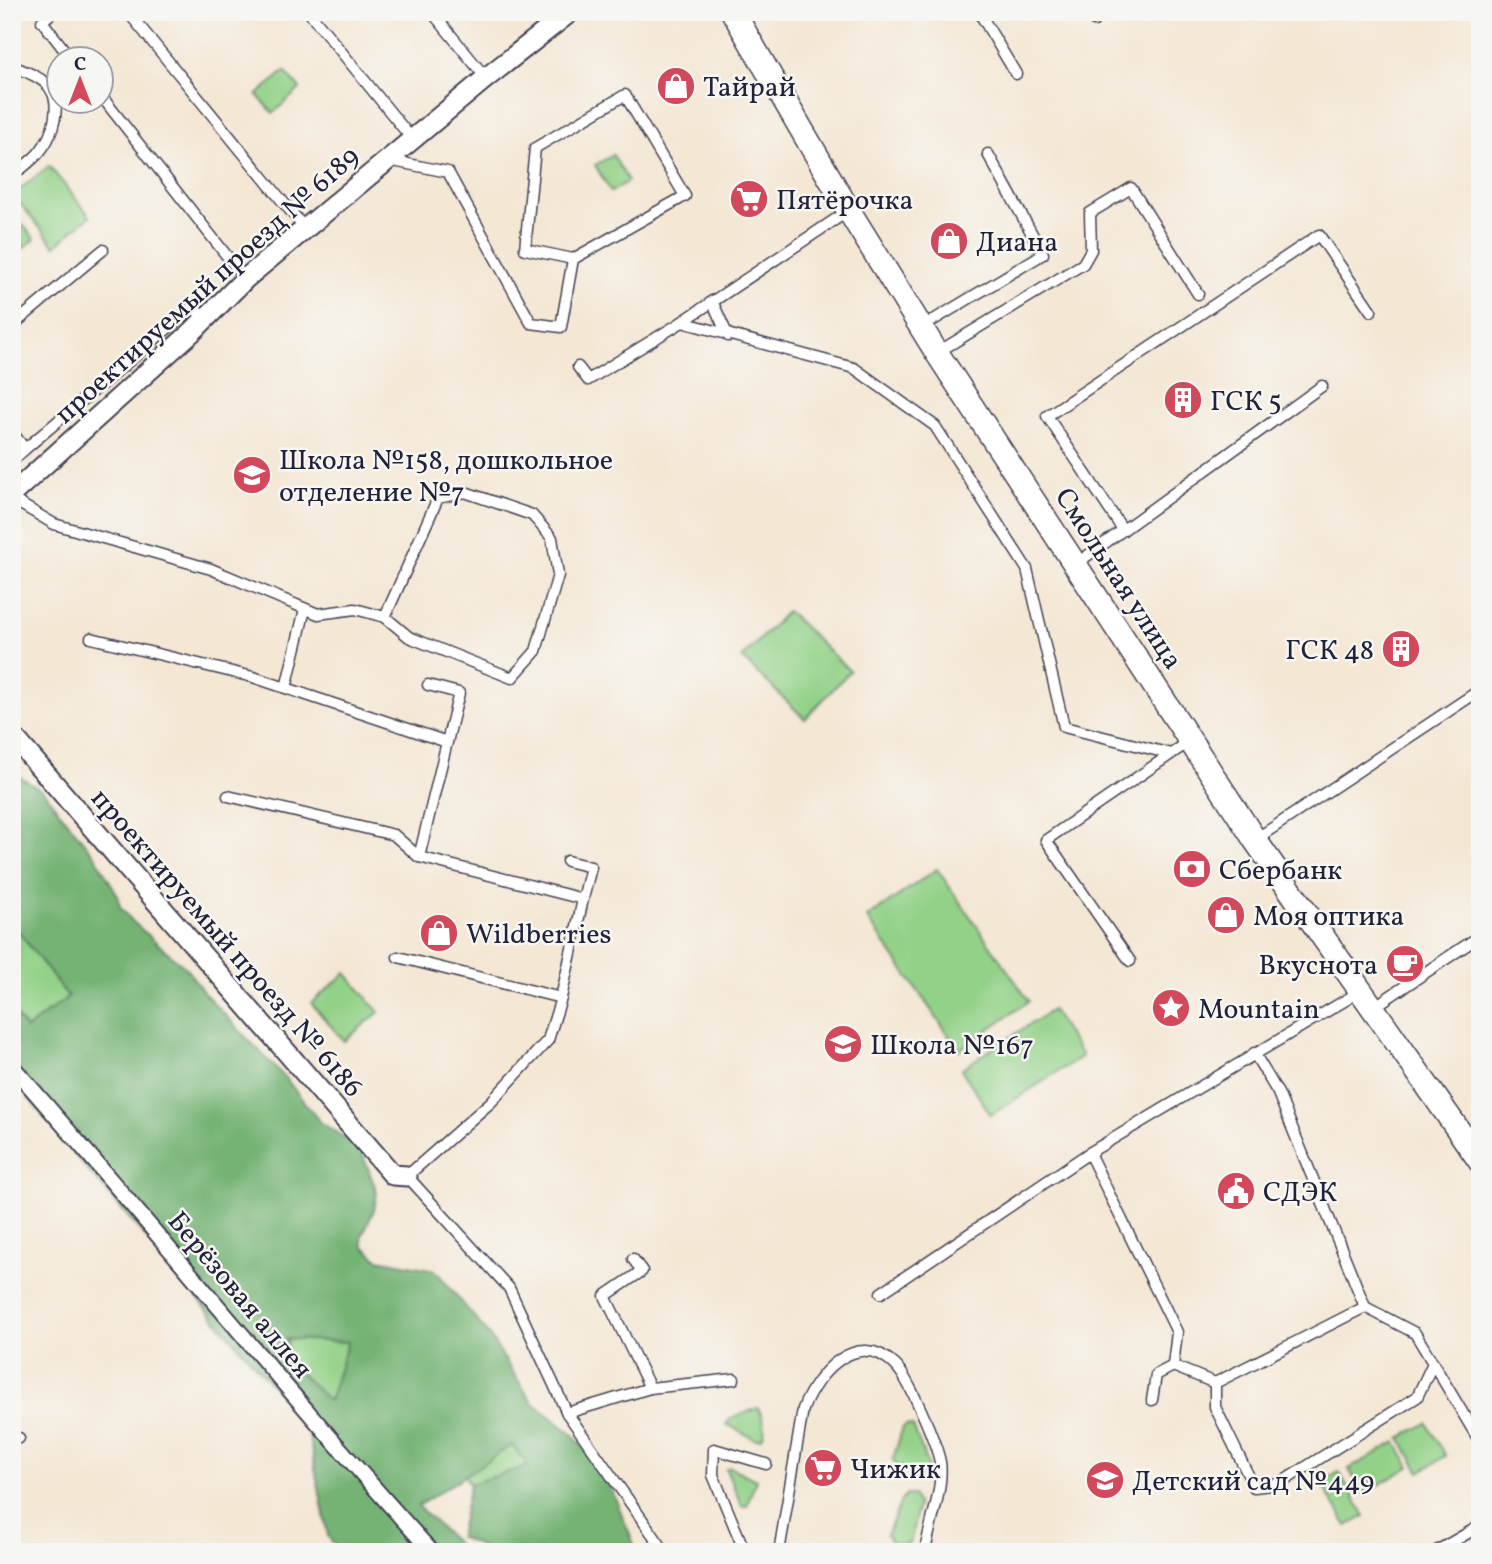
<svg xmlns="http://www.w3.org/2000/svg" width="1492" height="1564" font-family="Vollkorn,serif">
<style>
.green{fill:#92d187;stroke:#5a7a61;stroke-width:2}
.forest{fill:#75b374;stroke:#4c6a58;stroke-width:2;fill-rule:evenodd}
.lines{fill:none;stroke-linecap:round;stroke-linejoin:round}
.service-casing{stroke:#424052;stroke-width:13}
.pedestrian-casing{stroke:#424052;stroke-width:18}
.minor-casing{stroke:#424052;stroke-width:23}
.tertiary-casing{stroke:#424052;stroke-width:26}
.service{stroke:#fff;stroke-width:10}
.pedestrian{stroke:#fff;stroke-width:14}
.minor{stroke:#fff;stroke-width:19}
.tertiary{stroke:#fff;stroke-width:23}
.labels{text-anchor:middle;stroke-width:5;stroke-linejoin:round;paint-order:stroke}
.poi-label{font-size:28px;fill:#22223b;stroke:#f6f6f2;text-anchor:start}
.street-label{font-size:28px;fill:#22223b;stroke:#f6f6f2}
</style>
<rect width="100%" height="100%" fill="#f6f6f2"/>
<filter id="ink" filterUnits="userSpaceOnUse"><feTurbulence type="fractalNoise" baseFrequency=".0143" numOctaves="2"/><feDisplacementMap in="SourceGraphic" scale="14" xChannelSelector="R" yChannelSelector="G"/><feConvolveMatrix kernelMatrix="1 2 1 2 8 2 1 2 1" color-interpolation-filters="sRGB"/></filter>
<filter id="wash" filterUnits="userSpaceOnUse"><feTurbulence type="fractalNoise" baseFrequency=".00686" numOctaves="4" result="noise"/><feDisplacementMap in="SourceGraphic" scale="28" xChannelSelector="R" yChannelSelector="G"/><feGaussianBlur stdDeviation="1.57" result="paint"/><feColorMatrix in="noise" values="0 0 0 0 0 0 0 0 0 0 0 0 0 0 0 0 0 1.4 0 .05"/><feComposite in="paint" operator="in"/></filter>
<g filter="url(#wash)">
<rect width="100%" height="100%" fill="#f4e7d4"/>
<g class="green">
<path d="M285,71L300,89L273,113L257,95Z"/>
<path d="M613,155L628,181L611,192L595,165Z"/>
<path d="M49,166L90,216L55,246L13,195Z"/>
<path d="M12,212L35,239L12,257Z"/>
<path d="M787,611L850,671L805,719L742,658Z"/>
<path d="M937,869L1029,1001L959,1050L867,918Z"/>
<path d="M18,931L68,997L26,1029L12,1011V935Z"/>
<path d="M346,973L379,1012L344,1041L311,1003Z"/>
<path d="M1052,1010L1082,1056L991,1115L961,1069Z"/>
<path d="M287,1338L348,1342L329,1402L285,1359Z"/>
<path d="M758,1408C763,1417 768,1429 762,1438L755,1439L726,1424L733,1417Z"/>
<path d="M1427,1423L1446,1456L1420,1472L1400,1438Z"/>
<path d="M907,1425L913,1426L928,1467L924,1475L920,1476L895,1464L893,1459L903,1427Z"/>
<path d="M1396,1442L1410,1467L1363,1494L1349,1469Z"/>
<path d="M512,1445L529,1466L470,1484L464,1475Z"/>
<path d="M730,1467L756,1480L747,1506H742L727,1472L726,1469Z"/>
<path d="M1339,1472L1365,1516L1347,1526L1321,1483Z"/>
<path d="M906,1495H913L918,1505L910,1543L902,1545L892,1543L887,1535L901,1501Z"/>
</g>
<path class="forest" d="M12,772L43,791L96,857L117,894L120,907L133,922L187,969L204,993L286,1079L320,1122L360,1148L377,1192L374,1210L362,1236L363,1246L378,1259L435,1270L489,1335L532,1402L572,1434L598,1465L613,1493L637,1552H493L459,1537L470,1484L528,1466L512,1445L418,1506L465,1552H338L328,1536L307,1426L75,1155L12,1078V1011L26,1029L68,997L19,932L12,935ZM287,1339L348,1342L329,1401L285,1359Z"/>
</g>
<g filter="url(#ink)">
<g class="lines">
<g class="service-casing">
<g id="service">
<path d="M53,12L42,21L72,60"/>
<path d="M128,12L306,230"/>
<path d="M309,12L412,139"/>
<path d="M432,12L486,78"/>
<path d="M979,12L1016,74"/>
<path d="M1089,12L1094,21"/>
<path d="M12,66C24,71 42,77 50,88C62,105 53,135 41,150C34,160 21,168 12,176"/>
<path d="M102,97L245,279"/>
<path d="M388,160L448,172L531,323L561,327L573,259L685,196L625,95L535,148L525,249L573,259"/>
<path d="M712,301L728,336"/>
<path d="M682,322L854,368L935,426L1027,569L1064,727L1171,754"/>
<path d="M12,326L103,250"/>
<path d="M922,327L1043,254L988,154"/>
<path d="M938,352L1083,264L1091,250L1090,213L1131,188L1198,294"/>
<path d="M578,367L588,380L682,322L848,211"/>
<path d="M12,432L25,449L12,461"/>
<path d="M25,449L193,307L205,319"/>
<path d="M12,499L54,524L211,569L318,614L355,609L385,617L438,498L465,492L532,515L552,538L558,575L536,651L512,678L409,637L385,617"/>
<path d="M1123,530L1047,416L1319,235L1371,311"/>
<path d="M1076,564L1322,386"/>
<path d="M91,638L253,677L447,742L419,857L583,899L561,998L548,1040L491,1102L407,1176L509,1288L567,1413L665,1552"/>
<path d="M428,685L459,693L447,742"/>
<path d="M286,688L305,609"/>
<path d="M228,796L394,835L419,857"/>
<path d="M1256,839L1480,690"/>
<path d="M567,861L591,867L583,899"/>
<path d="M398,957L561,998"/>
<path d="M1130,961L1046,840L1190,741"/>
<path d="M1374,1007L1480,936"/>
<path d="M1254,1053L1278,1093L1365,1307"/>
<path d="M1089,1153L1177,1332L1173,1366"/>
<path d="M633,1259L642,1271L605,1296L650,1388"/>
<path d="M881,1293L1089,1153L1361,991"/>
<path d="M1433,1363L1417,1397L1279,1484L1254,1487L1215,1407V1383L1365,1307L1415,1333L1480,1442"/>
<path d="M1152,1400L1156,1375L1173,1366L1215,1383"/>
<path d="M567,1413L650,1388L734,1379"/>
<path d="M12,1440L19,1438"/>
<path d="M745,1552L713,1475L714,1449L766,1464"/>
<path d="M779,1552L803,1409C816,1374 857,1327 895,1365C909,1378 936,1442 940,1462C944,1488 929,1525 925,1552"/>
<path d="M1435,1552L1480,1526"/>
</g>
</g>
<g class="pedestrian-casing">
<path id="pedestrian" d="M12,1066C154,1227 288,1394 432,1552"/>
</g>
<g class="minor-casing">
<g id="minor">
<path d="M12,494L193,331L245,279L486,78L570,12"/>
<path d="M12,735L393,1175L407,1176"/>
</g>
</g>
<g class="tertiary-casing">
<path id="tertiary" d="M733,12L849,211L937,353L1255,840L1480,1161"/>
</g>
<use href="#service" class="service"/>
<use href="#pedestrian" class="pedestrian"/>
<use href="#minor" class="minor"/>
<use href="#tertiary" class="tertiary"/>
</g>
</g>
<defs>
<g id="shop-disc" transform="scale(2.0125)"><circle r="9.5" fill="#d1495b" stroke="#f6f6f2"/><path d="M-5-2.5h2.3a2.7 3.5 0 0 1 5.4 0H5L5.5 6h-11ZM-1.5-2.5h3a1.5 2.3 0 0 0-3 0Z" fill="#fff"/></g>
<g id="supermarket-disc" transform="scale(2.0125)"><circle r="9.5" fill="#d1495b" stroke="#f6f6f2"/><path d="M-6-5.5h2.5l.6 2H6L4.5 2H-2.5L-4.4-4H-6ZM-1.5 3.2a1.3 1.3 0 1 0 .1 0ZM3 3.2a1.3 1.3 0 1 0 .1 0Z" fill="#fff"/></g>
<g id="building-disc" transform="scale(2.0125)"><circle r="9.5" fill="#d1495b" stroke="#f6f6f2"/><path d="M-4-6H4V6H1V3H-1V6H-4ZM-2.5-4.3h1.7v1.8h-1.7ZM.8-4.3h1.7v1.8H.8ZM-2.5-1h1.7V.8h-1.7ZM.8-1h1.7V.8H.8Z" fill="#fff"/></g>
<g id="school-disc" transform="scale(2.0125)"><circle r="9.5" fill="#d1495b" stroke="#f6f6f2"/><path d="M0-5L7-2L0 1L-7-2ZM-4 1L0 2.5L4 1V4Q0 6-4 4Z" fill="#fff"/></g>
<g id="bank-disc" transform="scale(2.0125)"><circle r="9.5" fill="#d1495b" stroke="#f6f6f2"/><path d="M-6-4H6V4H-6ZM0-2.3a2.3 2.3 0 1 0 0 4.6a2.3 2.3 0 1 0 0-4.6Z" fill="#fff"/></g>
<g id="cafe-disc" transform="scale(2.0125)"><circle r="9.5" fill="#d1495b" stroke="#f6f6f2"/><path d="M-5.5-4.5H6V0H3Q3 3.5 0 3.5H-2.5Q-5.5 3.5-5.5 0ZM3-3.2v2h1.7v-2ZM-6 4.5H4V6H-6Z" fill="#fff"/></g>
<g id="sight-disc" transform="scale(2.0125)"><circle r="9.5" fill="#d1495b" stroke="#f6f6f2"/><path d="M0-6L1.8-2.2L6-1.7L2.9 1.2L3.7 5.4L0 3.3L-3.7 5.4L-2.9 1.2L-6-1.7L-1.8-2.2Z" fill="#fff"/></g>
<g id="civic-disc" transform="scale(2.0125)"><circle r="9.5" fill="#d1495b" stroke="#f6f6f2"/><path d="M-.6-6.5H3V-4.5H.6V-3L4-1V1h2V6H-6V1h2V-1L-.6-3ZM-1.2 2.5V6h2.4V2.5Z" fill="#fff"/></g>
</defs>
<g fill-rule="evenodd">
<use href="#shop-disc" x="676" y="86"/>
<use href="#supermarket-disc" x="749" y="199"/>
<use href="#shop-disc" x="949" y="241"/>
<use href="#building-disc" x="1183" y="400"/>
<use href="#school-disc" x="252" y="475"/>
<use href="#building-disc" x="1401" y="649"/>
<use href="#bank-disc" x="1192" y="869"/>
<use href="#shop-disc" x="1226" y="915"/>
<use href="#shop-disc" x="439" y="933"/>
<use href="#cafe-disc" x="1405" y="964"/>
<use href="#sight-disc" x="1171" y="1008"/>
<use href="#school-disc" x="843" y="1044"/>
<use href="#civic-disc" x="1236" y="1191"/>
<use href="#supermarket-disc" x="823" y="1468"/>
<use href="#school-disc" x="1105" y="1480"/>
</g>
<g class="labels">
<g class="poi-label">
<text x="703" y="96">Тайрай</text>
<text x="776" y="209">Пятёрочка</text>
<text x="976" y="251">Диана</text>
<text x="1210" y="410">ГСК 5</text>
<text x="279" y="469">Школа №158, дошкольное<tspan x="279" dy="32">отделение №7</tspan></text>
<text x="1374" y="659" text-anchor="end">ГСК 48</text>
<text x="1219" y="879">Сбербанк</text>
<text x="1253" y="925">Моя оптика</text>
<text x="466" y="943">Wildberries</text>
<text x="1378" y="974" text-anchor="end">Вкуснота</text>
<text x="1198" y="1018">Mountain</text>
<text x="870" y="1054">Школа №167</text>
<text x="1263" y="1201">СДЭК</text>
<text x="850" y="1478">Чижик</text>
<text x="1132" y="1490">Детский сад №449</text>
</g>
<g class="street-label">
<text transform="translate(206 284) rotate(-42)" y="10">проектируемый проезд № 6189</text>
<text transform="translate(1120 578) rotate(57)" y="10">Смольная улица</text>
<text transform="translate(228 942) rotate(49)" y="10">проектируемый проезд № 6186</text>
<text transform="translate(241 1294) rotate(50)" y="10">Берёзовая аллея</text>
</g>
</g>
<rect width="1492" height="1564" fill="none" stroke="#f6f6f2" stroke-width="42"/>
<g transform="translate(80 80)"><circle r="33" fill="#f6f6f2" stroke="#a1a1a9" stroke-width="2"/>
<path d="M0-5L12 26L0 18L-12 26Z" fill="#d1495b"/>
<text y="-10" font-size="19" font-weight="bold" text-anchor="middle" fill="#22223b">С</text>
</g>
</svg>
